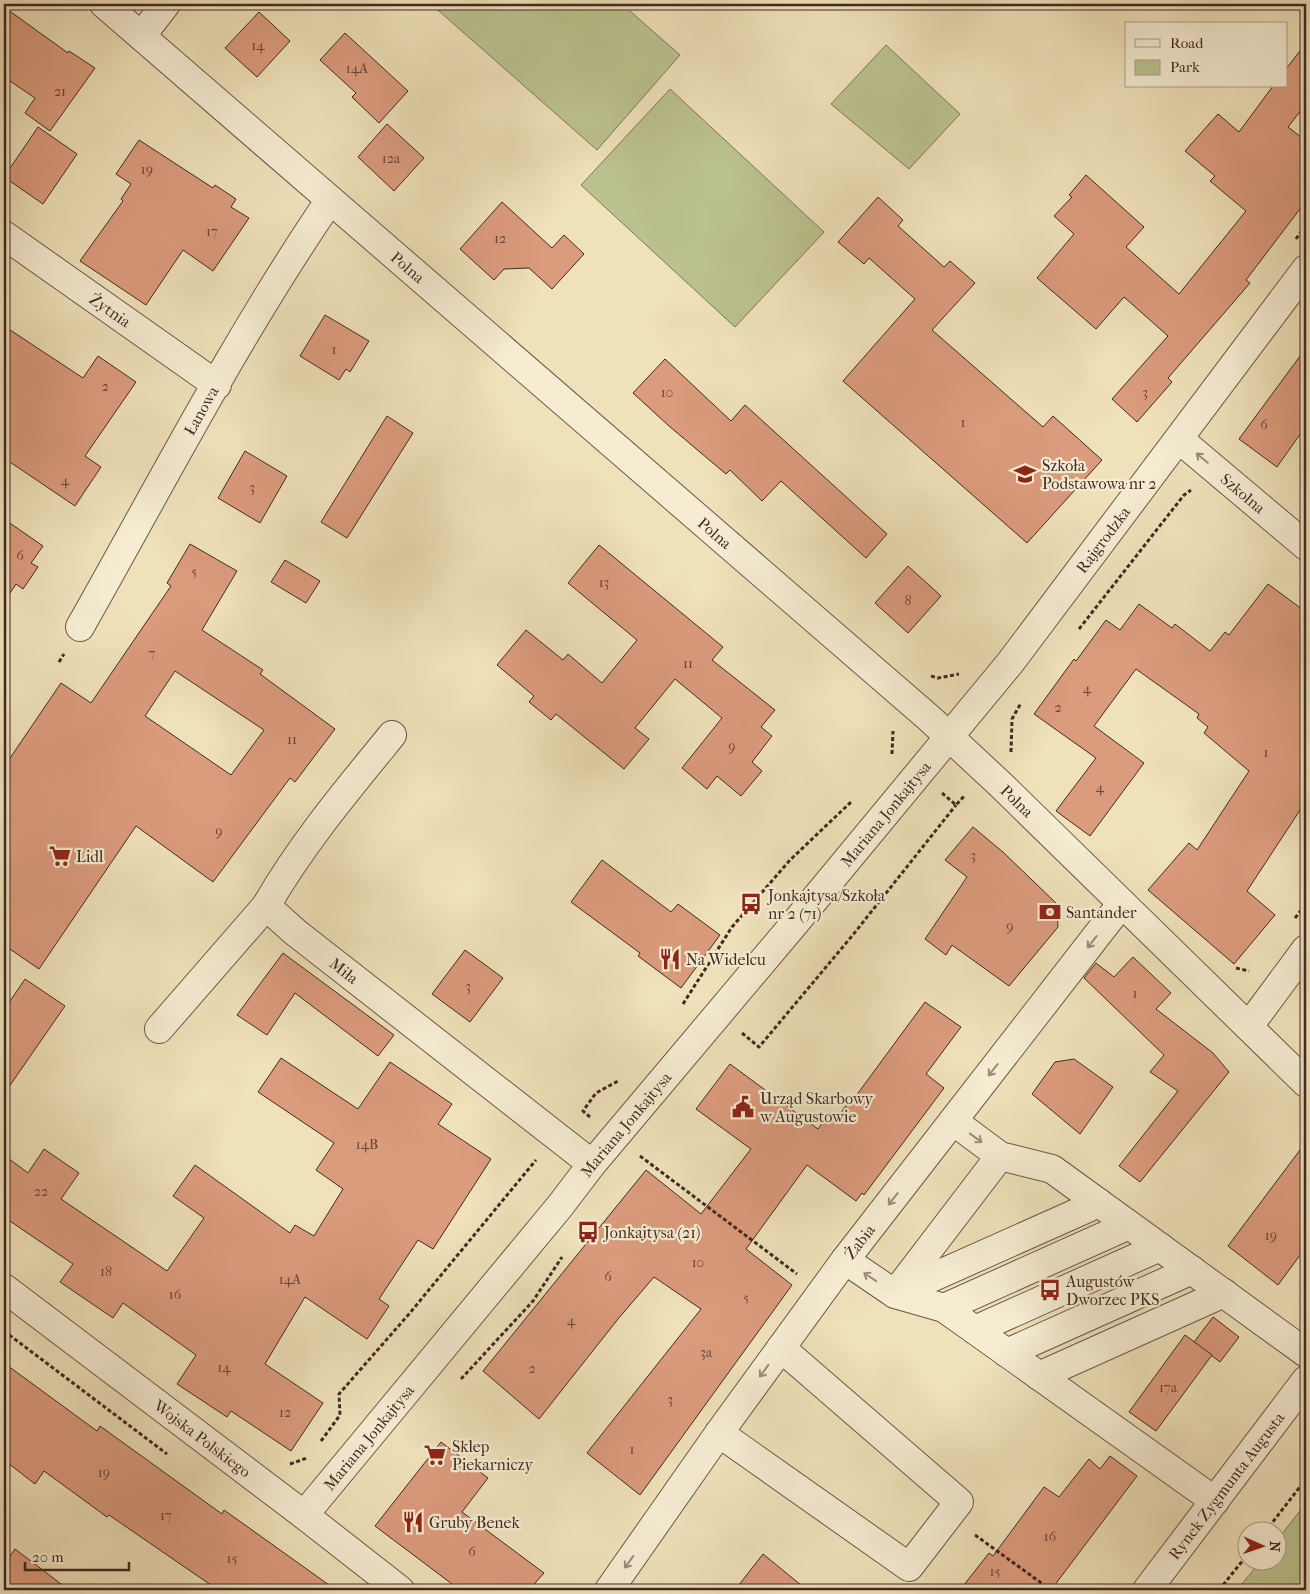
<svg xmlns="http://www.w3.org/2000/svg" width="1310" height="1594" font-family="'IM FELL French Canon',serif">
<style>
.green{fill:#bbc28e;stroke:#7e7658}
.building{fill:#db9b7d;stroke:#412a22;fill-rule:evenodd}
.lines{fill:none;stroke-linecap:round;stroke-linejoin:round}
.minor-casing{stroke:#6c5848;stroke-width:30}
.path{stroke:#412a22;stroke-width:3;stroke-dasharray:4 2.5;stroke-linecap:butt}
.minor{stroke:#f5ecd2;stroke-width:28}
.oneway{stroke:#9b8b7a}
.labels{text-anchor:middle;stroke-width:4.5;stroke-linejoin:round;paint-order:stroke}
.number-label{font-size:14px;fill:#684639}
.street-label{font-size:16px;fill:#412a22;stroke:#f5ecd2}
.poi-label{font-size:16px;fill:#412a22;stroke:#f5ecd2;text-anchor:start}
</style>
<rect width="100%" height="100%" fill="#efe1ba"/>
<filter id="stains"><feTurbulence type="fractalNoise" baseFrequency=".004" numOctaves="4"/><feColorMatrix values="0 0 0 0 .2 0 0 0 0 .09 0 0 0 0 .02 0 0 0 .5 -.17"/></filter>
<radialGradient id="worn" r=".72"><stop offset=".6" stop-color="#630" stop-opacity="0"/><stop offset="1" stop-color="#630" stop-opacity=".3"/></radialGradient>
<g class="green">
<path d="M431,4H622L680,55L597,150Z"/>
<path d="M886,45L960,114L909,169L831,104Z"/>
<path d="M670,89L824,232L735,327L581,185Z"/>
<path d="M1306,1503V1590H1237L1260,1562H1278V1539Z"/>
</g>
<g class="building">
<path d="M4,7L68,53L69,51L95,68L50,131L25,113L35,98L4,77Z"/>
<path d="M259,12L290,41L257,77L225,48Z"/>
<path d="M345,33L408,91L379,123L352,97L356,93L320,60Z"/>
<path d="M1306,43V104L1288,127L1306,141V201L1246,280L1250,283L1168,378L1172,382L1137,422L1112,399L1168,336L1124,297L1096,329L1037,278L1074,234L1054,216L1072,197L1069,195L1086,175L1144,227L1126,247L1179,294L1246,211L1210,181L1215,176L1185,151L1218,114L1239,132L1273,86H1286V69Z"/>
<path d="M387,124L424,158L394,191L358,157Z"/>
<path d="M38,127L77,154L43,204L4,177Z"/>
<path d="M139,140L213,188L215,185L236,199L231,207L249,218L213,271L183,250L146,305L80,261L123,201L121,199L131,184L116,174Z"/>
<path d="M878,197L903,220L898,226L944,267L950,261L975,283L932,330L1043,427L1053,416L1102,460L1027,543L843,381L915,299L869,258L864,264L838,242Z"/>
<path d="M502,202L552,248L564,235L584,254L552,289L529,268L504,269L494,280L460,249Z"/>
<path d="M325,315L369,341L350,372L346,369L339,380L300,356Z"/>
<path d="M4,326L83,378L98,356L136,382L85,456L101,467L75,506L4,458Z"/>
<path d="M1306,348V426L1277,467L1239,439Z"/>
<path d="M665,359L731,421L745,405L887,534L866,558L781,481L762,501L730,470L726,474L669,426L633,393Z"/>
<path d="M387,416L413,433L347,538L321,522Z"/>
<path d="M245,451L287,476L260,523L218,498Z"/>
<path d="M4,519L43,546L31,563L38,567L23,589L16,584L4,602Z"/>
<path d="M190,544L237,571L202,630L263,670L260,674L335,729L295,782L290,778L213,882L136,826L39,969L4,945V767L61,683L91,703L171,586L167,583ZM175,671L264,730L231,775L145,716Z"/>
<path d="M599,545L723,647L712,660L775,710L761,727L772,736L752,762L762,771L741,796L717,776L707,789L682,768L722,718L675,679L635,728L649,739L624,769L556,714L551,720L529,702L534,696L497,665L526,630L563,660L568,654L602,683L637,640L568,583Z"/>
<path d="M285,560L320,581L306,603L271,582Z"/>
<path d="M908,566L941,596L908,633L875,603Z"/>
<path d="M1268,584L1306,612V801L1247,891L1275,915L1234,964L1148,890L1189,843L1197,850L1249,771L1204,733L1208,727L1197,718L1199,714L1136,669L1094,726L1144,763L1090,836L1056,811L1096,758L1034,714L1074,659L1076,661L1106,620L1120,630L1139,604L1172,628L1175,624L1210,651L1225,632L1229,635Z"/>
<path d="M973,827L1004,853L1057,904L1058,927L1009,986L952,945L946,955L925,939L967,877L945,860Z"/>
<path d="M602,860L671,912L678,904L720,935L681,988L638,956L640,953L571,902Z"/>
<path d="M465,950L503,978L470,1022L432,994Z"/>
<path d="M283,953L394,1035L378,1056L295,993L267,1035L237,1015Z"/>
<path d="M1133,957L1171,993L1156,1009L1213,1053L1229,1072L1140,1182L1119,1166L1178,1091L1150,1072L1164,1055L1084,978L1096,963L1114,977Z"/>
<path d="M25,979L65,1006L4,1094V1010Z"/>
<path d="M925,1002L961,1027L926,1074L944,1088L864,1195L862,1193L856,1201L807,1165L746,1249L792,1285L640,1495L587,1453L701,1309L654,1277L618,1319L539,1419L483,1371L646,1170L701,1214L751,1149L696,1109L730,1064L818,1129L830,1112L837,1118L848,1103L850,1104Z"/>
<path d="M281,1058L358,1109L390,1062L452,1104L438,1124L491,1159L433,1249L418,1240L379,1299L389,1306L367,1339L305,1297L265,1364L323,1403L291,1451L231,1411L227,1417L177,1384L196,1355L123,1303L113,1318L60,1282L73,1264L4,1217V1155L28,1173L44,1149L79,1173L61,1199L167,1271L204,1218L173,1196L195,1165L290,1233L295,1225L314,1236L343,1189L316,1170L334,1143L258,1092Z"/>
<path d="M1074,1059L1113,1087L1080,1134L1032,1094L1055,1062Z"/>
<path d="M1306,1142V1247L1278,1285L1228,1246Z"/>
<path d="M1213,1317L1239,1337L1220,1362L1194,1342Z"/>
<path d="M1185,1335L1212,1355L1156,1431L1129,1412Z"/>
<path d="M4,1363L97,1431L100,1426L222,1514L224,1510L336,1590H218L109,1515L107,1517L44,1471L35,1484L4,1460Z"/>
<path d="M441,1442L488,1478L462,1512L544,1573L529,1590H460L375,1526Z"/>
<path d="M1110,1456L1137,1476L1051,1590H960L989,1553L993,1556L1044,1487L1059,1497L1089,1459L1100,1469Z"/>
<path d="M15,1549L69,1590H4V1565Z"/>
<path d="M763,1554L807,1590H735Z"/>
</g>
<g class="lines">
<g class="minor-casing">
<g id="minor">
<path id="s1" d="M104,4L929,718L1001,785L1306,1083"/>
<path d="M142,35L166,4"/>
<path id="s2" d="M4,235L217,385"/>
<path id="s3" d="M1179,439L1306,546"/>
<path id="s4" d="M80,627C161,484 237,336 330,200"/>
<path id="s5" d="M392,735C347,790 301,845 266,906L295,932L592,1164"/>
<path d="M1249,1026L1306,949"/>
<path d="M159,1029L266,906"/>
<path d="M953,1121L1000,1156L1052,1169L1306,1353"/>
<path d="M845,1260L895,1294L944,1308L1215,1501"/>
<path id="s6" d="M4,1288L304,1515L400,1590"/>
<path d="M897,1291L1000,1156"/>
<path d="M895,1294L1099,1203"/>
<path d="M944,1308L1129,1225"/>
<path d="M975,1330L1160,1247"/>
<path d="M1007,1353L1192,1270"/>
<path d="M1039,1376L1224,1293"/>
<path d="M719,1433L909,1567L959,1502L781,1348"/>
<path id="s7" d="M304,1515L560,1206L592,1164L795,923L1010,663L1306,269"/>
<path id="s8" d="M609,1590L719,1433L845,1260L1122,903"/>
<path id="s9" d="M1147,1590L1306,1380"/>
</g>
</g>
<g class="path">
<path d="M1296,239L1306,225"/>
<path d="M1079,629L1184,495L1191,490"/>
<path d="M59,662L64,654"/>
<path d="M931,676L938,678L959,674"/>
<path d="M1011,752L1012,719L1021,703"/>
<path d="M892,754L893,731"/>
<path d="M942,793L956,805L965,795"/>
<path d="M1295,918L1306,904"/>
<path d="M1236,968L1249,971"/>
<path d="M683,1004L732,927L790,860L851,802"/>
<path d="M742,1033L759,1047L852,936L956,805"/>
<path d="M590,1117L583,1111L596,1093L618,1081"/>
<path d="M640,1156L797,1274"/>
<path d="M4,1331L167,1454"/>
<path d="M461,1379L533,1301L562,1257"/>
<path d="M321,1441L340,1415L339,1394L409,1314L536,1160"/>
<path d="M290,1464L307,1458"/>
<path d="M1265,1532L1306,1479"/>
<path d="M975,1535L1051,1590"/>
<path d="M1219,1590L1248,1554"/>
</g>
<use href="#minor" class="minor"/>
</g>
<defs><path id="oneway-shaft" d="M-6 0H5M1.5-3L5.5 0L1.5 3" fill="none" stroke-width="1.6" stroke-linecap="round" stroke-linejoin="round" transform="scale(1.25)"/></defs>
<g class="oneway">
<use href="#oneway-shaft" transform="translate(1202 458) rotate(-140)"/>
<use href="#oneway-shaft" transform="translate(1092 942) rotate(128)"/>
<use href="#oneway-shaft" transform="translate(993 1070) rotate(128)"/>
<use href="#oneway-shaft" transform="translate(976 1138) rotate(36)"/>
<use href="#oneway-shaft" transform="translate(893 1199) rotate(128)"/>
<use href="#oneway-shaft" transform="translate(870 1277) rotate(-146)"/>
<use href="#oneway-shaft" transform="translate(764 1371) rotate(126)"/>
<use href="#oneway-shaft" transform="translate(629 1562) rotate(126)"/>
</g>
<defs>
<g id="school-bare" transform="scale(1.725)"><path d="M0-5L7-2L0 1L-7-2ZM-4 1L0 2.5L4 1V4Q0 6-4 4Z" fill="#8f2418" stroke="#f5ecd2" stroke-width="2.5" paint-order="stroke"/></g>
<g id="supermarket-bare" transform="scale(1.725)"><path d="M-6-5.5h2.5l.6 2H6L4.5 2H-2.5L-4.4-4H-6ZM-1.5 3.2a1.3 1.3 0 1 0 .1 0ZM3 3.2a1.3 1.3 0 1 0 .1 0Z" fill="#8f2418" stroke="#f5ecd2" stroke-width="2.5" paint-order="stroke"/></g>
<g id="bus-bare" transform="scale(1.725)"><path d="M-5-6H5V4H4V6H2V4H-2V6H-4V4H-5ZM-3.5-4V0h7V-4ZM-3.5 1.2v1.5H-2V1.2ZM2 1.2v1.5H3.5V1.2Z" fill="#8f2418" stroke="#f5ecd2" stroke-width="2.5" paint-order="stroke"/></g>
<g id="bank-bare" transform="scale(1.725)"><path d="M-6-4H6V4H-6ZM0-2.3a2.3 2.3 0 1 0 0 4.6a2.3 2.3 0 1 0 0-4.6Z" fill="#8f2418" stroke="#f5ecd2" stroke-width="2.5" paint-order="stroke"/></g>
<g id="restaurant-bare" transform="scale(1.725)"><path d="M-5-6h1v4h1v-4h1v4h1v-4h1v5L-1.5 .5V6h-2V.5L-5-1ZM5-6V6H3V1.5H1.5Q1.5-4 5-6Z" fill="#8f2418" stroke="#f5ecd2" stroke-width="2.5" paint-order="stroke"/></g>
<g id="civic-bare" transform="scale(1.725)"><path d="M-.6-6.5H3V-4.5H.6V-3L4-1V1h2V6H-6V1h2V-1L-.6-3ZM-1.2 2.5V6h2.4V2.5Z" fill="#8f2418" stroke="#f5ecd2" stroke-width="2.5" paint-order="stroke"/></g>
</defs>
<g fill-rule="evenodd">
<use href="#school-bare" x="1025" y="474"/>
<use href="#supermarket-bare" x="60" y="856"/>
<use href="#bus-bare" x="751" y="904"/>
<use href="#bank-bare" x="1050" y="912"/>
<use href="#restaurant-bare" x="670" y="959"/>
<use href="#civic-bare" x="743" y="1107"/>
<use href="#bus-bare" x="588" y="1232"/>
<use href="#bus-bare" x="1050" y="1290"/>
<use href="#supermarket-bare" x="435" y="1455"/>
<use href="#restaurant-bare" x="413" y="1522"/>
</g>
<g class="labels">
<g class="number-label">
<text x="258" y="50">14</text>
<text x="357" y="73">14A</text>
<text x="60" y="96">21</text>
<text x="391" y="163">12a</text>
<text x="147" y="174">19</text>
<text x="212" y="236">17</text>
<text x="500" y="243">12</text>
<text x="334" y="354">1</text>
<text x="105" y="391">2</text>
<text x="667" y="397">10</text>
<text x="1145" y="397">3</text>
<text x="963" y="427">1</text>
<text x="1264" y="429">6</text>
<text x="65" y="485">4</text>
<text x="252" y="492">3</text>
<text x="20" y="560">6</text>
<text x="194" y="576">5</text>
<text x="604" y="587">13</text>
<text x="908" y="605">8</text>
<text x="152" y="658">7</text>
<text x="688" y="668">11</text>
<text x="1087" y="693">4</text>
<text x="1058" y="712">2</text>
<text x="292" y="744">11</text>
<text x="732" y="751">9</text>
<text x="1266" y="757">1</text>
<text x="1100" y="792">4</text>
<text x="219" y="836">9</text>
<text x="973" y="860">3</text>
<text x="1010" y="931">9</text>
<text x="468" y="991">3</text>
<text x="1135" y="998">1</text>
<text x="367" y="1149">14B</text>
<text x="41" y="1196">22</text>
<text x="1271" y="1240">19</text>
<text x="698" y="1267">10</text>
<text x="106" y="1276">18</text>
<text x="608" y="1281">6</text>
<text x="290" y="1284">14A</text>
<text x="175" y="1299">16</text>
<text x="746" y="1302">5</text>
<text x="571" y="1325">4</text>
<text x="706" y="1357">3a</text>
<text x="224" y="1372">14</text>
<text x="532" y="1373">2</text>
<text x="1168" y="1392">17a</text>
<text x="670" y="1404">3</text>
<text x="285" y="1417">12</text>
<text x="632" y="1454">1</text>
<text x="104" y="1477">19</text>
<text x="166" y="1520">17</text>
<text x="1050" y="1541">16</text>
<text x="472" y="1556">6</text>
<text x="232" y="1563">15</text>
<text x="995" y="1576">15</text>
</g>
<g class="street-label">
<text dy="6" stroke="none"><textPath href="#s1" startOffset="402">Polna</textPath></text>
<text dy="6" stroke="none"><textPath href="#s2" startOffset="130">Żytnia</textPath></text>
<text dy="6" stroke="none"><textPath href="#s4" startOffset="248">Łanowa</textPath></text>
<text dy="6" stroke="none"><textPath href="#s3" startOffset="84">Szkolna</textPath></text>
<text dy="6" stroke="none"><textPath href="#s1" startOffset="808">Polna</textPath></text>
<text dy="6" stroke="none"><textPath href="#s7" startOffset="1261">Rajgrodzka</textPath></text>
<text dy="6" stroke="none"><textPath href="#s1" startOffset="1212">Polna</textPath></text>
<text dy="6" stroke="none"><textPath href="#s7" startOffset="911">Mariana Jonkajtysa</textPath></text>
<text dy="6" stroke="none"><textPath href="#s5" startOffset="314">Miła</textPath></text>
<text dy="6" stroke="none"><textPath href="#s7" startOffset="506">Mariana Jonkajtysa</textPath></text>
<text dy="6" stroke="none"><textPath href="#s8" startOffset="429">Żabia</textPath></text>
<text dy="6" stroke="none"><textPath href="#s7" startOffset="101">Mariana Jonkajtysa</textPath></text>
<text dy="6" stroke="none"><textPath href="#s6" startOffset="249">Wojska Polskiego</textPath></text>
<text dy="6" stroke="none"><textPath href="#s9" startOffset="131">Rynek Zygmunta Augusta</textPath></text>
</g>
<g class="poi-label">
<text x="1042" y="471">Szkoła<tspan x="1042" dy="18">Podstawowa nr 2</tspan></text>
<text x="76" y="862">Lidl</text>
<text x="768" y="901">Jonkajtysa/Szkoła<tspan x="768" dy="18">nr 2 (71)</tspan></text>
<text x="1066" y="918">Santander</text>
<text x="686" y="965">Na Widelcu</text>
<text x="760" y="1104">Urząd Skarbowy<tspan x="760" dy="18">w Augustowie</tspan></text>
<text x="604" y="1238">Jonkajtysa (21)</text>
<text x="1066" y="1287">Augustów<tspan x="1066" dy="18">Dworzec PKS</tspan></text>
<text x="452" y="1452">Sklep<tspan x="452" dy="18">Piekarniczy</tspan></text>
<text x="429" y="1528">Gruby Benek</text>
</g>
</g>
<rect width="1310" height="1594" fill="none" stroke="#efe1ba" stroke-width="20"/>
<rect x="5" y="5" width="1300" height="1584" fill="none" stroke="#412a22" stroke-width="2.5"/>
<rect x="10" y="10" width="1290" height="1574" fill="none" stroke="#412a22"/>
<rect x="1125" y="22" width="162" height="65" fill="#f5ecd2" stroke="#ad9e8c"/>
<rect x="1135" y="39" width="25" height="8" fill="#f5ecd2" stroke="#ad9e8c"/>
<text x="1170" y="48" font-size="15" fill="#412a22">Road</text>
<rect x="1135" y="60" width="25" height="15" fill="#bbc28e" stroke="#ad9e8c"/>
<text x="1170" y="72" font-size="15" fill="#412a22">Park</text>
<g transform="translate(1262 1546) rotate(92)"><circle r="24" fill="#f5ecd2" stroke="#ad9e8c"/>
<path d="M0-4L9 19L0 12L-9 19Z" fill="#8f2418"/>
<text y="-8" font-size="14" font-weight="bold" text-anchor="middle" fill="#412a22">N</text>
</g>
<path d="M25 1562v8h104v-8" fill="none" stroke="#412a22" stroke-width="2.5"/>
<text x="32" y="1562" font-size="15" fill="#412a22" stroke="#f5ecd2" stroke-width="4" paint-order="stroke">20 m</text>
<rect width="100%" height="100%" filter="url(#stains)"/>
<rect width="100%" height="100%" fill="url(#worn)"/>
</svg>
